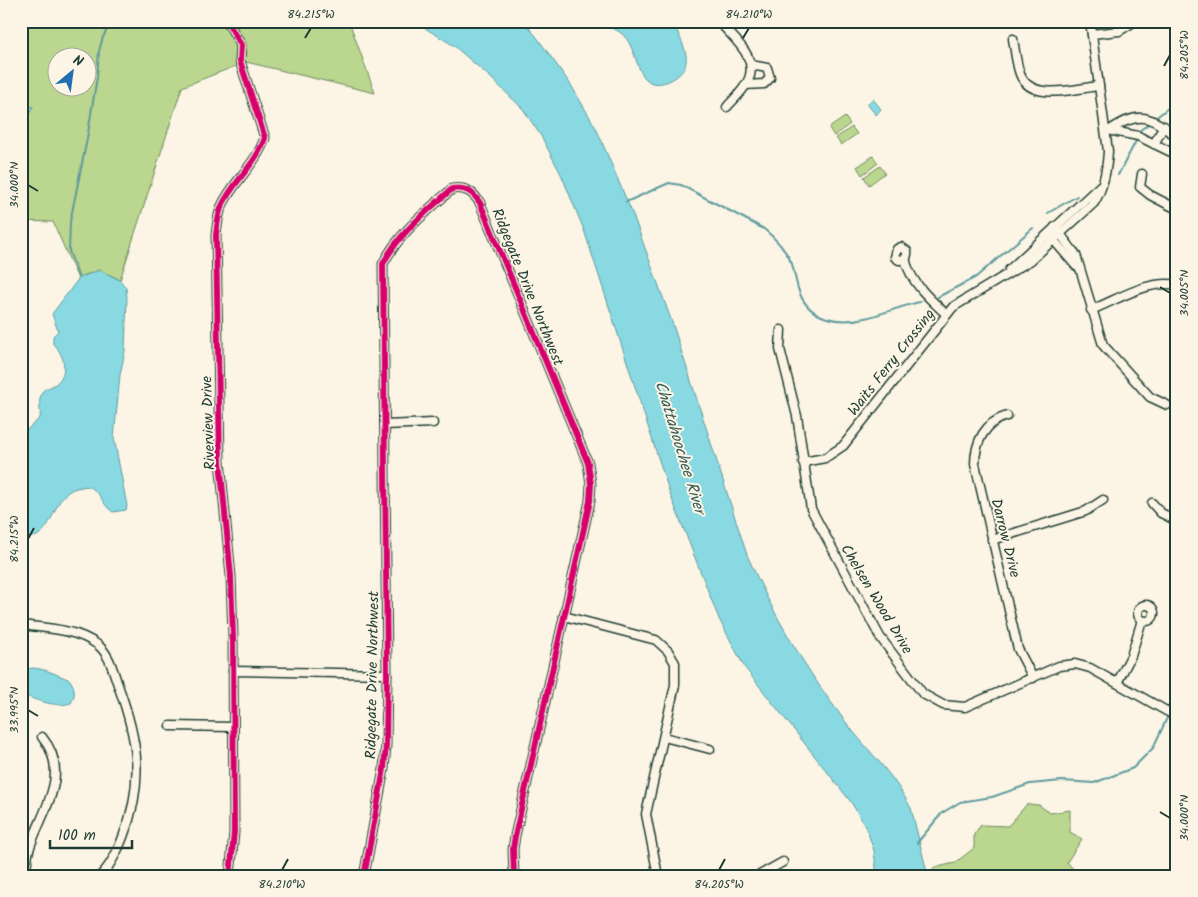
<svg xmlns="http://www.w3.org/2000/svg" width="1198" height="897" font-family="Kalam,sans-serif">
<style>
.green{fill:#bbd68e;stroke:#6d8a61;fill-rule:evenodd}
.water{fill:#89d9e3;stroke:#5f9b9d}
.lines{fill:none;stroke-linecap:round;stroke-linejoin:round}
.stream{stroke:#5f9b9d;stroke-width:2}
.minor-casing{stroke:#1f3d34;stroke-width:11}
.minor{stroke:#fcf5e5;stroke-width:8}
.cycleway-casing{stroke:#fcf5e5;stroke-width:9}
.cycleway{stroke:#d6006c;stroke-width:6}
.ticks{fill:none;stroke:#1f3d34;stroke-width:2}
.labels{text-anchor:middle;stroke-width:4;stroke-linejoin:round;paint-order:stroke}
.street-label{font-size:15px;fill:#1f3d34;stroke:#fcf5e5}
.water-label{font-size:16px;font-style:italic;fill:#345c57;stroke:#fcf5e5}
.neatline{fill:none;stroke:#1f3d34;stroke-width:2}
.ticks-label{font-size:12px;text-anchor:middle;fill:#1f3d34}
</style>
<rect width="100%" height="100%" fill="#fcf5e5"/>
<filter id="ink" filterUnits="userSpaceOnUse"><feTurbulence type="fractalNoise" baseFrequency=".02" numOctaves="2"/><feDisplacementMap in="SourceGraphic" scale="10" xChannelSelector="R" yChannelSelector="G"/><feConvolveMatrix kernelMatrix="1 2 1 2 8 2 1 2 1" color-interpolation-filters="sRGB"/></filter>
<g filter="url(#ink)">
<g class="green">
<path d="M21,21H349L375,93L246,62L182,87L120,280C105,271 93,269 78,279L53,222L21,221ZM58,58H88V88H58Z"/>
<path d="M845,117L850,124L834,136L829,128Z"/>
<path d="M852,127L857,134L841,145L836,138Z"/>
<path d="M873,156L878,163L862,175L857,167Z"/>
<path d="M880,166L885,173L869,185L864,177Z"/>
<path d="M1027,804L1039,805L1050,813L1070,810V832L1082,839L1067,862L1080,876L950,874L934,876L933,868L955,863L974,848V834L981,825L1008,826Z"/>
</g>
<g class="water">
<path d="M413,21H517L529,28L536,36L571,85L596,128L633,215L673,325L747,555C773,614 805,669 845,721C864,747 888,768 904,796L911,808L928,876H877L874,851L866,827L851,802L745,668L719,619L670,494L584,230L561,174L541,136L523,109L490,77L453,45Z"/>
<path d="M566,21H673C680,42 701,66 669,81C664,83 655,85 650,82C635,74 637,46 621,33C605,21 583,31 566,21Z"/>
<path d="M873,99L881,109L876,115L867,104Z"/>
<path d="M27,104L33,107L22,127L21,109L24,110Z"/>
<path d="M99,270L120,280L126,288L127,298L125,351L120,375L114,438L127,506L126,510L113,512C103,506 102,495 93,489C90,486 86,486 82,487C53,490 57,524 37,536C32,538 26,537 21,537V435L40,418C41,411 38,402 41,395C43,388 47,389 52,386C70,377 65,354 53,344V336L58,331L52,314L79,278Z"/>
<path d="M33,668C46,669 58,675 70,680C75,688 76,694 71,703C56,708 35,700 21,694V670Z"/>
</g>
<g class="lines">
<g class="stream">
<path d="M188,21L195,23L201,21"/>
<path d="M1158,116L1177,101"/>
<path d="M1139,131L1151,122"/>
<path d="M1118,175L1136,141"/>
<path d="M626,202L669,183L681,185L764,229C775,238 786,250 792,264C795,274 796,285 800,294C811,320 839,324 865,318C883,314 901,306 920,302"/>
<path d="M1048,213L1077,196"/>
<path d="M79,278L69,251L70,222L87,139L97,77L99,51L103,37L112,21"/>
<path d="M938,297L976,277L1033,228"/>
<path d="M1174,703L1177,700"/>
<path d="M917,843L942,813L960,802L992,797L1030,784L1062,781L1094,783L1133,768L1153,748L1167,718"/>
</g>
<g class="minor-casing">
<g id="minor">
<path d="M227,21L241,45L240,61L265,138C256,165 232,182 221,208C218,216 217,226 216,235L220,461L231,576L233,637L234,832L230,876"/>
<path d="M719,21C733,39 761,58 747,83C742,92 733,100 727,107"/>
<path d="M1092,34L1119,31L1135,21"/>
<path d="M1013,39C1015,50 1016,63 1020,74C1031,103 1076,88 1099,86"/>
<path d="M745,85L764,84L770,78L767,68L751,65"/>
<path d="M1108,130L1138,136L1177,155"/>
<path d="M1110,130C1140,110 1150,116 1177,137"/>
<path d="M1154,144L1164,126"/>
<path d="M1142,174L1140,187L1150,195L1177,209"/>
<path d="M1055,227L1076,255L1103,345L1150,397L1167,405"/>
<path d="M1051,237L1076,266"/>
<path d="M905,259L899,260L895,257L897,249L901,247L907,251C908,255 905,258 906,262C912,284 930,299 946,314"/>
<path d="M1009,270L1100,186"/>
<path d="M1091,310C1117,300 1148,279 1177,285"/>
<path d="M781,330L780,349L797,416L811,509L880,637L923,694L943,705L965,707L1059,666L1075,664L1090,668L1177,717"/>
<path d="M1007,416C985,422 975,442 975,464L1018,649L1033,678"/>
<path d="M385,425L433,423"/>
<path d="M803,462L825,458L843,446L953,307L1031,260L1094,203C1104,187 1107,169 1108,151L1090,21"/>
<path d="M1152,503L1161,513L1177,521"/>
<path d="M992,540L1086,511L1103,500"/>
<circle cx="1146" cy="613" r="8"/>
<path d="M564,616L656,640L668,651L675,663V685L646,814L658,876"/>
<path d="M21,625C46,628 77,629 98,645C110,655 113,671 118,685C138,740 145,782 123,837C118,850 111,866 100,876"/>
<path d="M233,671L387,674"/>
<path d="M1117,683L1131,656L1142,620"/>
<path d="M170,726L233,727"/>
<path d="M664,737L710,749"/>
<path d="M28,876C16,837 82,785 42,737"/>
<path d="M364,876L384,769L386,745L387,674L383,264C399,233 426,212 452,189C466,187 473,192 480,203L588,463L591,484L590,501L515,836L513,849L514,876"/>
<path d="M758,876L783,862"/>
</g>
</g>
<use href="#minor" class="minor"/>
<g class="cycleway-casing">
<g id="cycleway">
<path d="M227,21L241,45L240,61L265,138C256,165 232,182 221,208C218,216 217,226 216,235L220,461L231,576L233,637L234,832L230,876"/>
<path d="M364,876L384,769L386,745L387,674L383,264C399,233 426,212 452,189C466,187 473,192 480,203L588,463L591,484L590,501L515,836L513,849L514,876"/>
</g>
</g>
<use href="#cycleway" class="cycleway"/>
</g>
</g>
<path class="ticks" d="M305,38L311,28M743,38L749,28M1164,66L1170,55M28,185L38,191M1160,287L1170,293M28,539L34,528M28,710L38,716M1160,812L1170,818M282,870L288,859M719,870L725,859"/>
<g class="labels">
<g class="street-label">
<text transform="translate(528 287) rotate(68)" y="5">Ridgegate Drive Northwest</text>
<text transform="translate(891 362) rotate(-52)" y="5">Waits Ferry Crossing</text>
<text transform="translate(208 423) rotate(-92)" y="5">Riverview Drive</text>
<text transform="translate(1006 538) rotate(76)" y="5">Darrow Drive</text>
<text transform="translate(877 599) rotate(59)" y="5">Chelsen Wood Drive</text>
<text transform="translate(372 675) rotate(-89)" y="5">Ridgegate Drive Northwest</text>
</g>
<g class="water-label">
<text transform="translate(681 447) rotate(73)" y="6">Chattahoochee River</text>
</g>
</g>
<rect width="1198" height="897" fill="none" stroke="#fcf5e5" stroke-width="55"/>
<g transform="translate(72 72) rotate(29)"><circle r="24" fill="#fcf5e5" stroke="#a4ab9e"/>
<path d="M0-4L9 19L0 12L-9 19Z" fill="#1f6fb2"/>
<text y="-8" font-size="14" font-weight="bold" text-anchor="middle" fill="#1f3d34">N</text>
</g>
<path d="M50 840v8h82v-8" fill="none" stroke="#1f3d34" stroke-width="2.5"/>
<text x="58" y="840" font-size="15" fill="#1f3d34" stroke="#fcf5e5" stroke-width="4" paint-order="stroke">100 m</text>
<rect x="28" y="28" width="1142" height="842" class="neatline"/>
<g class="ticks-label">
<text x="311" y="18">84.215°W</text>
<text x="749" y="18">84.210°W</text>
<text transform="translate(1184 55) rotate(-90)" y="4">84.205°W</text>
<text transform="translate(14 185) rotate(-90)" y="4">34.000°N</text>
<text transform="translate(1184 293) rotate(-90)" y="4">34.005°N</text>
<text transform="translate(14 539) rotate(-90)" y="4">84.215°W</text>
<text transform="translate(14 710) rotate(-90)" y="4">33.995°N</text>
<text transform="translate(1184 818) rotate(-90)" y="4">34.000°N</text>
<text x="282" y="888">84.210°W</text>
<text x="719" y="888">84.205°W</text>
</g>
</svg>
